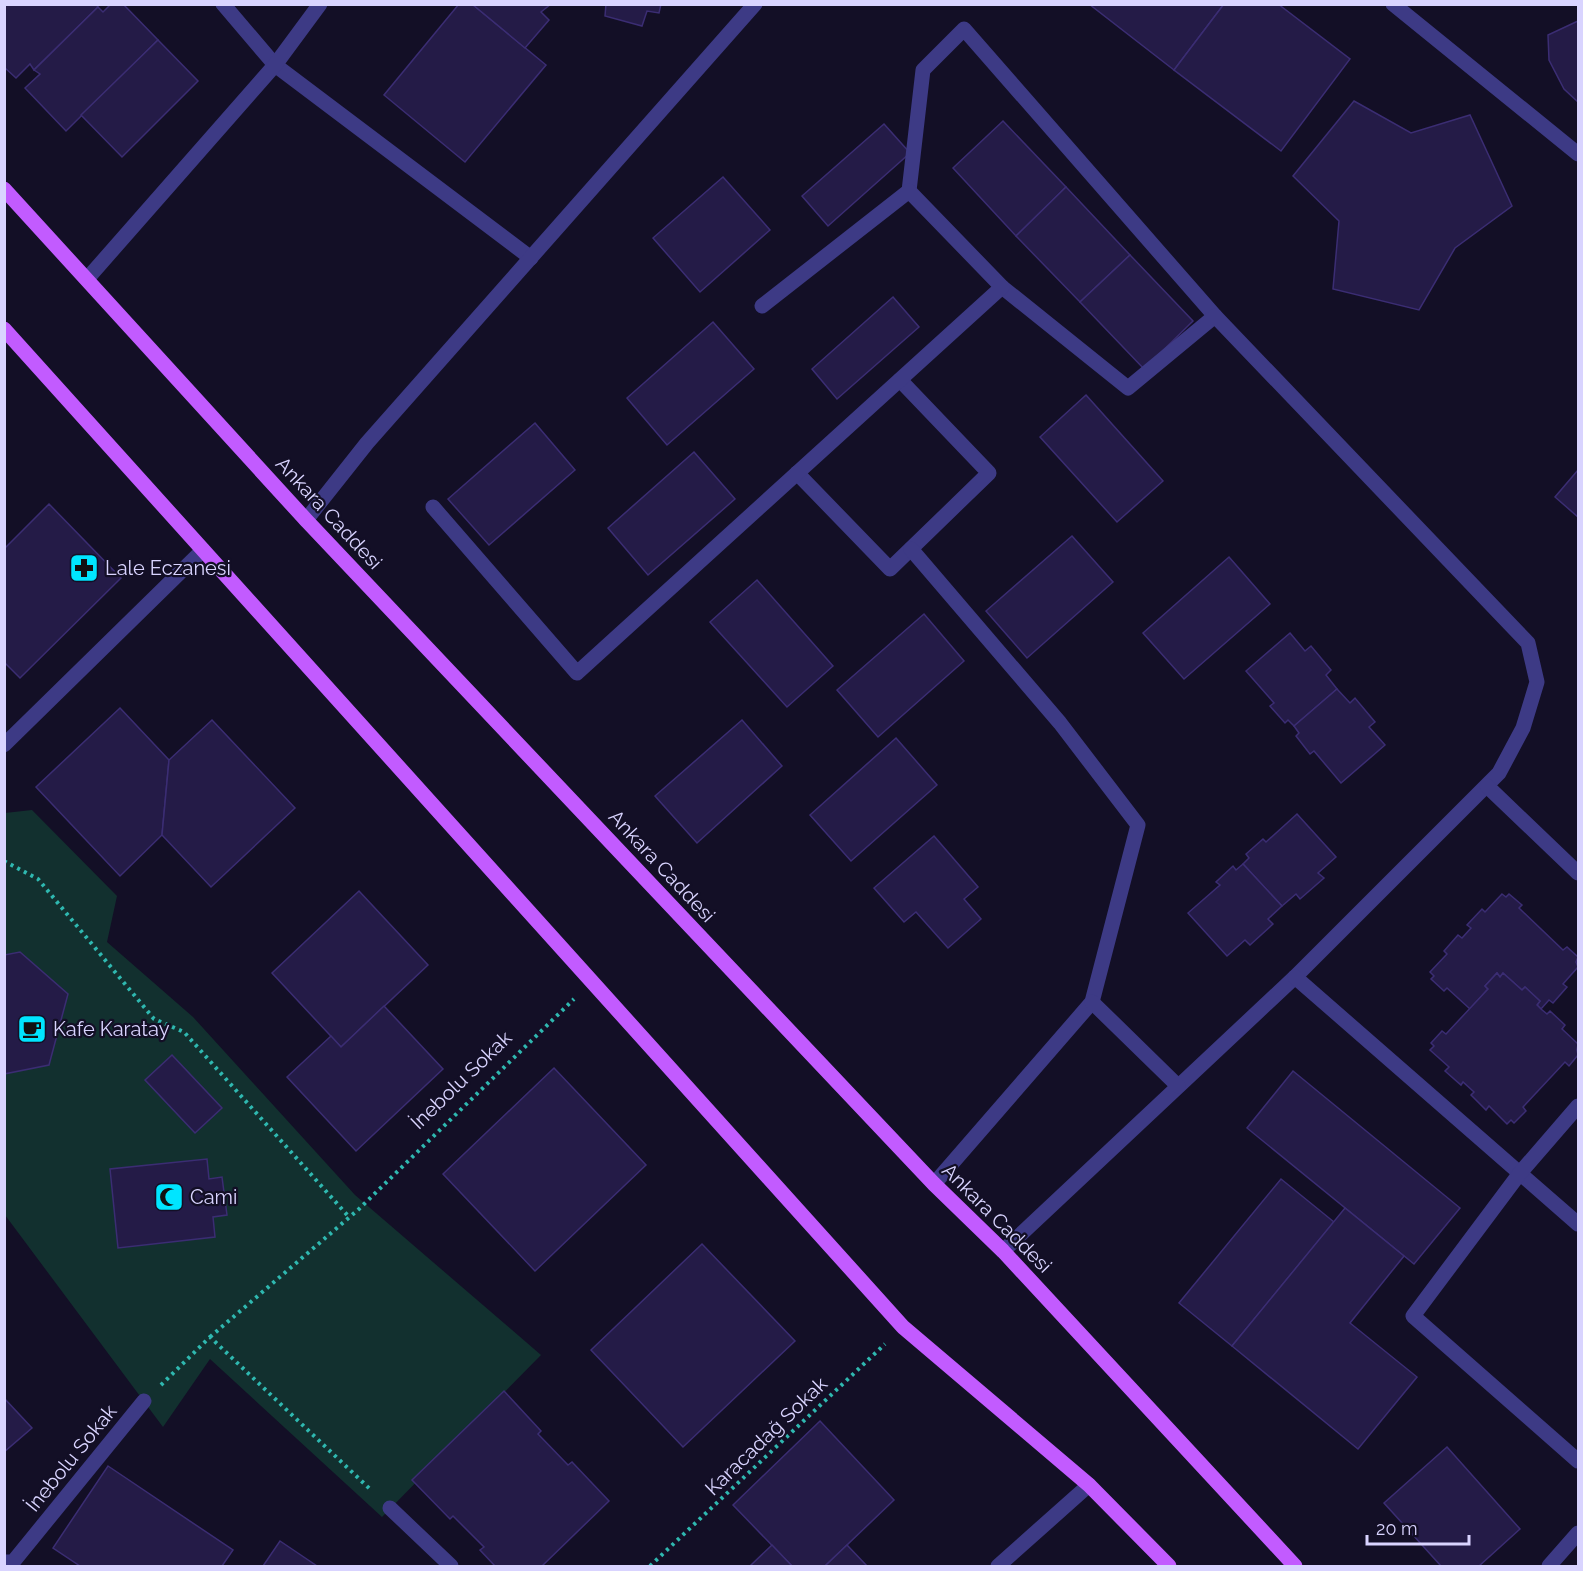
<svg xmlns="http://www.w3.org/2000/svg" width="1583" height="1571" font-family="Raleway,sans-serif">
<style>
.green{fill:#12302f}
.building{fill:#241b47;stroke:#3b2d73;stroke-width:1.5}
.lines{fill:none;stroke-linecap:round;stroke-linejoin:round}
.path{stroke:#2fb8b0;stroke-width:4;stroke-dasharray:3 4.5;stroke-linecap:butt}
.minor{stroke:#3d3a85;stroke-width:15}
.major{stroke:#c25bff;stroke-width:15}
.labels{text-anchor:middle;stroke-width:4.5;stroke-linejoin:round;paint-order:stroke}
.street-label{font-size:20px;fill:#d9d4ff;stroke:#130f26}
.poi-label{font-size:20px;fill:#d9d4ff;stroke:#130f26;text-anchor:start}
</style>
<rect width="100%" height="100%" fill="#130f26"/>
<path class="green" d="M32,810L117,896L107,942L193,1017L355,1195L541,1355L382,1517L210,1359L163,1427L5,1215V813Z"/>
<g class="building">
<path d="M4,4H96L98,7L34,70L30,64L16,78L4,67Z"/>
<path d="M111,4H123L158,40L66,131L25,88L40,74L34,70L98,7L103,12Z"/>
<path d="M459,4H472L546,65L465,162L384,95Z"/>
<path d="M472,4H551L541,12L549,20L525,48Z"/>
<path d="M606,4H661L659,13L647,11L642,26L605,16Z"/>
<path d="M1089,4H1224L1174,70Z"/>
<path d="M1224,4H1278L1350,59L1281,151L1174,70Z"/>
<path d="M1578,21V102L1564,89L1549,60L1548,35Z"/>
<path d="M158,40L198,81L122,157L81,115Z"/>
<path d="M1354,101L1411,133L1470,115L1512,206L1455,248L1419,310L1333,289L1339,221L1293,176Z"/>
<path d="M1003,121L1066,187L1016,236L953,168Z"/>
<path d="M884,124L910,153L828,226L802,196Z"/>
<path d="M723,177L770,230L700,292L653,238Z"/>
<path d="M1066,187L1130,255L1080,302L1016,236Z"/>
<path d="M1130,255L1193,321L1144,369L1080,302Z"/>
<path d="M893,297L919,327L837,399L812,369Z"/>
<path d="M713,322L754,369L667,445L627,398Z"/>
<path d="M1086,395L1163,481L1117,522L1040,437Z"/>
<path d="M535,423L575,470L489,545L448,499Z"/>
<path d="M694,452L735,499L648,575L608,528Z"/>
<path d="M1578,470V517L1555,497Z"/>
<path d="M49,504L121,578L20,678L4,662V549Z"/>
<path d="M1072,536L1113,582L1027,658L986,611Z"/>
<path d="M1229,557L1270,604L1184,679L1143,633Z"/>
<path d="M757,580L833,666L787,707L710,622Z"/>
<path d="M924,614L964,661L878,737L837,690Z"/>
<path d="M1290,633L1305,651L1311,646L1331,670L1326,675L1337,689L1294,726L1288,720L1285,723L1270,706L1274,703L1246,671Z"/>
<path d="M1337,689L1350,703L1355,698L1375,722L1369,727L1385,745L1341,783L1314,751L1310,754L1296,736L1299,733L1294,726Z"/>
<path d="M120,708L169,760L162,835L120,876L36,787Z"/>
<path d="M212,720L295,808L211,887L162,835L169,760Z"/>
<path d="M742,720L782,766L697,843L655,796Z"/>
<path d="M896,738L937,785L851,861L810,815Z"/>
<path d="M1297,814L1336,857L1318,873L1324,878L1300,899L1296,894L1282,906L1243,864L1249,858L1246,854L1263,839L1266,842Z"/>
<path d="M934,836L978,887L964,899L981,919L948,948L916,912L904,922L874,888Z"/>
<path d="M1243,864L1282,906L1268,919L1273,924L1250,945L1245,940L1227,956L1188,913L1220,885L1216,882L1233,866L1236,870Z"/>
<path d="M359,891L428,965L341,1047L272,973Z"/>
<path d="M1502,894L1506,897L1509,894L1522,905L1519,908L1563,950L1567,947L1578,957L1576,962L1578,967L1563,984L1567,987L1553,1003L1549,1000L1541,1009L1537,1005L1540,1001L1525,987L1522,990L1503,973L1500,977L1497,973L1485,986L1488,989L1470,1009L1447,988L1444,991L1431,979L1434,976L1430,972L1447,954L1444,951L1458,935L1462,938L1471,928L1467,925L1482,909L1485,912Z"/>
<path d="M20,952L68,994L49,1065L4,1074V955Z"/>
<path d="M1497,973L1500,977L1503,973L1522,990L1525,987L1540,1001L1537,1005L1541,1009L1547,1014L1550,1011L1565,1025L1562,1029L1578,1044L1577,1050L1578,1055L1569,1066L1565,1062L1523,1107L1526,1111L1514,1123L1511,1120L1507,1124L1489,1106L1486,1110L1471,1095L1474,1092L1463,1082L1461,1085L1445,1071L1449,1067L1430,1050L1434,1046L1431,1043L1442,1031L1446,1034L1488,989L1485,986Z"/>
<path d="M384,1006L443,1069L356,1151L287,1077L331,1036L341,1047Z"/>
<path d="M172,1055L222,1108L195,1133L145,1080Z"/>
<path d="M554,1068L646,1165L535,1271L443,1174Z"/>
<path d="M1293,1071L1460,1208L1414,1264L1247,1128Z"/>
<path d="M207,1159L209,1179L222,1177L227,1215L213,1217L215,1237L118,1248L110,1169Z"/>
<path d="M1281,1179L1334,1222L1232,1346L1179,1303Z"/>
<path d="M1345,1208L1404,1256L1350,1323L1417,1377L1358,1449L1232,1346Z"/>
<path d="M702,1244L795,1341L683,1447L591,1350Z"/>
<path d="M504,1391L541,1431L538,1434L568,1465L572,1462L609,1501L542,1566H495L480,1550L484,1547L453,1516L450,1519L412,1480Z"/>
<path d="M4,1398L32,1428L4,1452Z"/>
<path d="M820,1421L894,1500L825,1566H792L733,1505Z"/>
<path d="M1447,1447L1520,1529L1479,1566H1441L1384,1503Z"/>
<path d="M108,1466L233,1550L222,1566H80L53,1548Z"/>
<path d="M280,1541L317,1566H263Z"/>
<path d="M772,1545L792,1566H750Z"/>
<path d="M847,1545L867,1566H825Z"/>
</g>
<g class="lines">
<g class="path">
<path d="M4,861L38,879L154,1019L184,1032L349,1217"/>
<path d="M210,1337L359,1209L574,999"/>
<path d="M161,1385L210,1337L372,1491"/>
<path d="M650,1566L885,1344"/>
</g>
<g class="minor">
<path d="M223,4L275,65L531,258"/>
<path d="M1393,4L1578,154"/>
<path d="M909,191L923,70L964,29L1215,316"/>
<path d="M87,279L275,65L320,4"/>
<path d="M1002,287L1128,388L1215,316L1528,643L1537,682L1523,728L1499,773L1295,977L1003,1251"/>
<path d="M797,473L890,569L989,473L900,380"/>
<path d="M433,507L577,673L1002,287L909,191L762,306"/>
<path d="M306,520L367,443L755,4"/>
<path d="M911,549L1060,723L1138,825L1092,1002L934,1184"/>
<path d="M4,745L203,550"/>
<path d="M1487,786L1578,873"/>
<path d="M1295,977L1578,1224"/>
<path d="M1092,1002L1178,1086"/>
<path d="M1578,1106L1520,1173L1413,1316L1578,1461"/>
<path d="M390,1508L451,1566"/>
<path d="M4,1562H13L144,1401"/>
<path d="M998,1566L1089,1485"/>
<path d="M1549,1566L1578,1533"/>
</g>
<g class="major">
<path d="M4,189L306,520L934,1184L1003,1251L1295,1566"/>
<path d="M4,329L903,1327L1089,1485L1169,1566"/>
</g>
</g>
<defs>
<g id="pharmacy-square" transform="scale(1.5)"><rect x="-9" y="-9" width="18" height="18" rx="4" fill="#00e5ff" stroke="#130f26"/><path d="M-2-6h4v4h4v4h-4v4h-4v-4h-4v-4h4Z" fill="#111"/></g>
<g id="cafe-square" transform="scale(1.5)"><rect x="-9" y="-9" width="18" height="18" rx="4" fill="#00e5ff" stroke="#130f26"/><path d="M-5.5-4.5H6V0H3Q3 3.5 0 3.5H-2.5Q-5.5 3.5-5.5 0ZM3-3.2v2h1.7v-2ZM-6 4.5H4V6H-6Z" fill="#111"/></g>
<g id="mosque-square" transform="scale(1.5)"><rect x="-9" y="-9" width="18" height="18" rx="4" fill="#00e5ff" stroke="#130f26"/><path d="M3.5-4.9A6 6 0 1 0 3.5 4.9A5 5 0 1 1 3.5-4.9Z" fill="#111"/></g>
</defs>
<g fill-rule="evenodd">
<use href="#pharmacy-square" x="84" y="568"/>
<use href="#cafe-square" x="32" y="1029"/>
<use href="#mosque-square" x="169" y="1197"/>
</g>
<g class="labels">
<g class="street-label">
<text transform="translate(329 513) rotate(47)" y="7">Ankara Caddesi</text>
<text transform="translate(662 866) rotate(47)" y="7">Ankara Caddesi</text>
<text transform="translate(461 1080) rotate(-44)" y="7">İnebolu Sokak</text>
<text transform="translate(997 1218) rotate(45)" y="7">Ankara Caddesi</text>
<text transform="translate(766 1436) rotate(-44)" y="7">Karacadağ Sokak</text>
<text transform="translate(71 1458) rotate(-51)" y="7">İnebolu Sokak</text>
</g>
<g class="poi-label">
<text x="105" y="575">Lale Eczanesi</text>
<text x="53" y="1036">Kafe Karatay</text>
<text x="190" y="1204">Cami</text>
</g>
</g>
<rect width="1583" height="1571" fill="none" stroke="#d9d4ff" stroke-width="12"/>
<path d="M1367 1535v9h102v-9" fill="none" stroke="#d9d4ff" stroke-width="3"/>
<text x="1376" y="1535" font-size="18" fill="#d9d4ff" stroke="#130f26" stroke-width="4.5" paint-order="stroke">20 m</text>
</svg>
